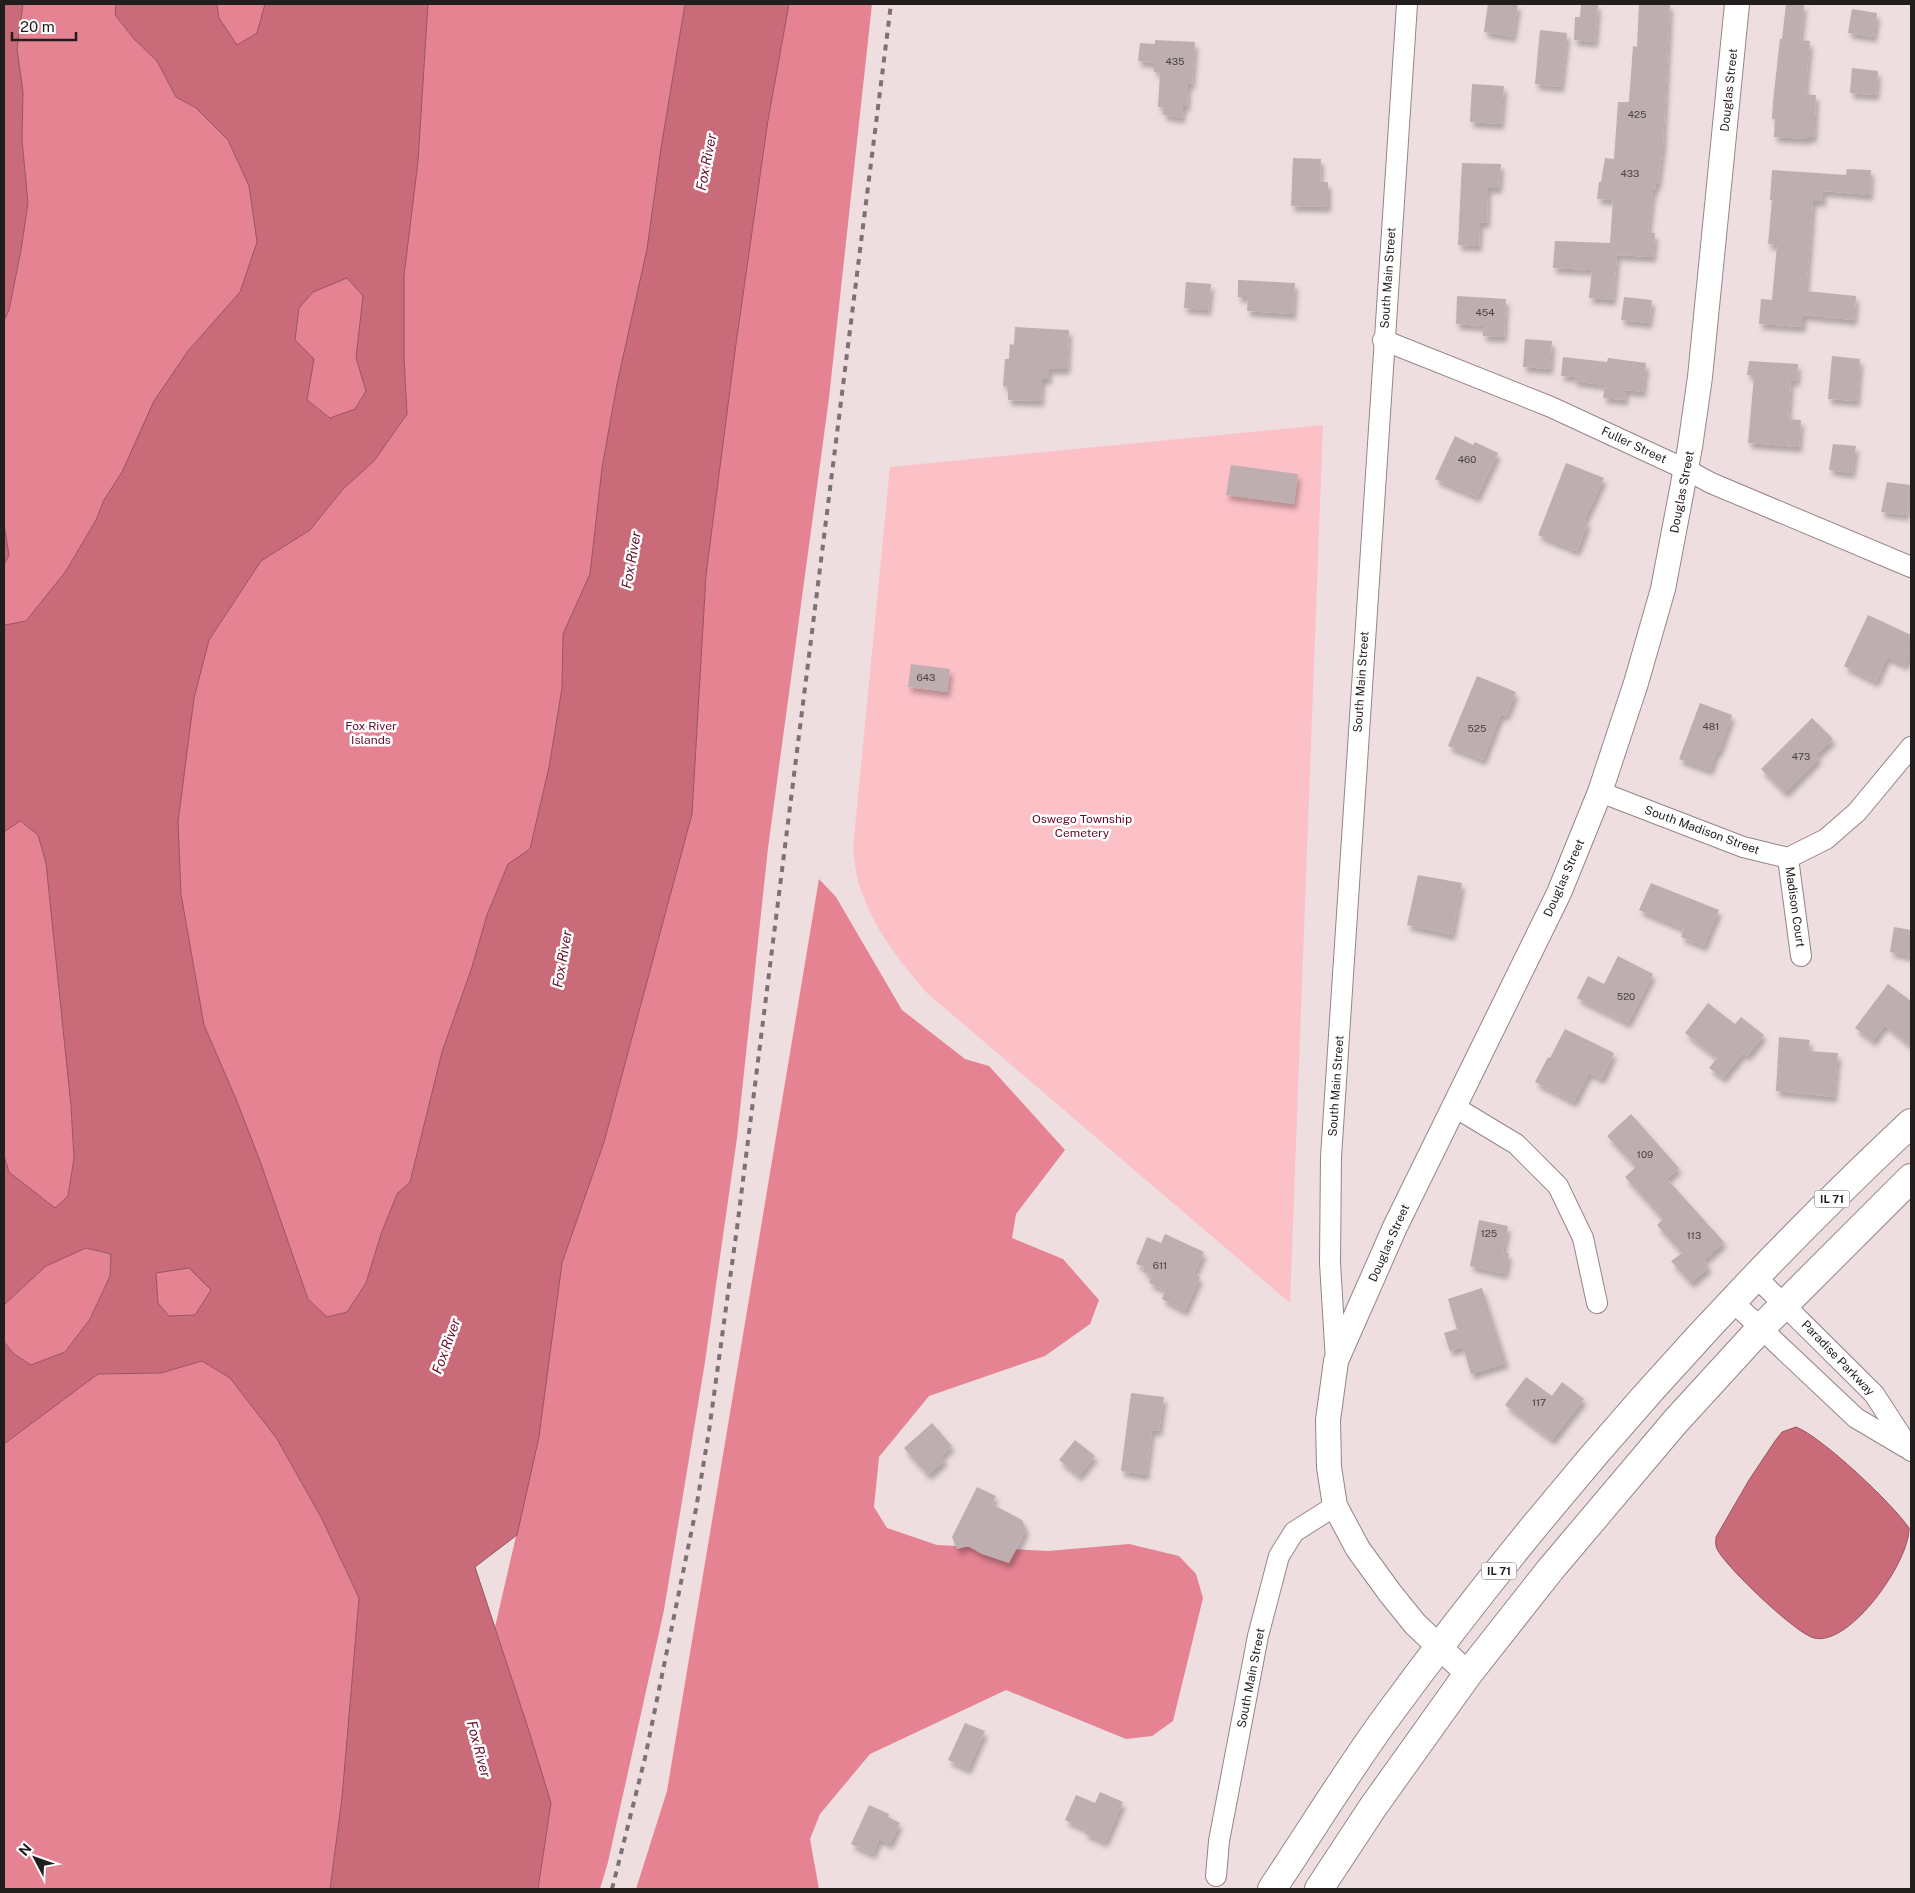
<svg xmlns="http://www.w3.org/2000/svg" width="1915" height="1893" font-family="'Public Sans',sans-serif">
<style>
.green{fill:#fcc0c7}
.forest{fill:#e58392}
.water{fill:#ca6b7a;stroke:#98545e;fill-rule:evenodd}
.building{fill:#beaeaf;filter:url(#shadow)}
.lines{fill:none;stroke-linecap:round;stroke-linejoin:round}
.minor-casing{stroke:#958587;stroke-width:22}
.tertiary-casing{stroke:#958587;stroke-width:26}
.primary-casing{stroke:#958587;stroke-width:30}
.minor{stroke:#fff;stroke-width:20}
.tertiary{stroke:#fff;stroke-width:24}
.primary{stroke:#fff;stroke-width:28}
.rail{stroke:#7c7273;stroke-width:4;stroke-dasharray:6 6;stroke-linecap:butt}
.labels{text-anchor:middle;stroke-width:5;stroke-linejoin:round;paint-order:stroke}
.number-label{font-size:10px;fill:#4a4242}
.shield{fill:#fff;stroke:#656262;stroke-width:1}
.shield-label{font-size:11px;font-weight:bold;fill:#231e1e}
.street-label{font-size:12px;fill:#231e1e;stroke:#fff}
.park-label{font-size:12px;fill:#640925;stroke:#fff}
.water-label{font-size:14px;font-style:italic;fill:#691029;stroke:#fff}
</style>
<defs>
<filter id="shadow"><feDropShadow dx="3" dy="5.5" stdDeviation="2.5" flood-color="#0004"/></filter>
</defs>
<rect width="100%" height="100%" fill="#eededf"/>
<path class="green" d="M1323,425L1290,1303L927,993C900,962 874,929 861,890C856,877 855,862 853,848L890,467Z"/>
<g class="forest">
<path d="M23,4H116L115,15L135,40L157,61L176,97L196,108L228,140L249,186L257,242L240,292L188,351L122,472L104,500L96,520L66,571L26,621L5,625L4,565L9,555L4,524V321L9,310L21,250L28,203L22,140L23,92L17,49Z"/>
<path d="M217,4H265L257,33L237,45L219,18Z"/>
<path d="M428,4H685L661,148L647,249L617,384L602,468L590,574L563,634L562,688L549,767L530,849L508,864L487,915L472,967L442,1052L410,1182L397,1194L381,1234L366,1283L347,1312L327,1317L308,1299L260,1161L236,1099L204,1025L181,894L178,822L194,698L209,640L261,561L310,530L343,489L374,461L407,414L404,358V276L418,161Z"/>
<path d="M789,4H872L829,398L768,848L737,1138L705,1362L664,1610L608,1862L600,1889H538L551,1803L495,1627L539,1437L562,1263L604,1142L692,814L706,575L735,351L768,120Z"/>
<path d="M347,278L363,296L356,358L366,391L355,409L330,418L307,400L314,359L295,340L299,308L312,292Z"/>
<path d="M19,821L38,835L46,863L71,1106L74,1158L68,1196L55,1208L9,1172L4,1156V832Z"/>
<path d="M819,879L836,897L902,1010L965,1059L989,1066L1065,1150L1016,1214L1012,1238L1063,1259L1099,1300L1090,1324L1045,1356L929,1396L879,1457L874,1507L887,1528L937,1545L1048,1551L1129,1544L1179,1556L1196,1574L1203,1598L1173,1721L1152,1736L1126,1739L1006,1690L870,1754L820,1814L810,1839L819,1889H636L667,1791Z"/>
<path d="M86,1248L111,1254L110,1276L90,1319L65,1352L31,1365L14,1354L4,1342V1305L46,1266Z"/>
<path d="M189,1268L211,1290L195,1315L169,1316L158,1303L156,1273Z"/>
<path d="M202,1361L230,1378L277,1439L321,1517L359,1598L342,1798L330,1889H4V1444L98,1374L161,1373Z"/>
</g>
<g class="water">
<path d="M4,4H23L17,49L23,92L22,140L28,203L21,250L9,310L4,321Z"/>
<path d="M116,4H217L219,18L237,45L257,33L265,4H428L418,161L404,276V358L407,414L374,461L343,489L310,530L261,561L209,640L194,698L178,822L181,894L204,1025L236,1099L260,1161L308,1299L327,1317L347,1312L366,1283L381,1234L397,1194L410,1182L442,1052L472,967L487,915L508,864L530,849L549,767L562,688L563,634L590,574L602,468L617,384L647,249L661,148L685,4H789L768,120L735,351L706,575L692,814L604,1142L562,1263L539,1437L517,1535L475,1567L529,1731L551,1803L538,1889H330L342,1798L359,1598L321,1517L277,1439L230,1378L202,1361L161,1373L98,1374L4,1444V1342L14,1354L31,1365L65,1352L90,1319L110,1276L111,1254L86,1248L46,1266L4,1305V1156L9,1172L55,1208L68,1196L74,1158L71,1106L46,863L38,835L20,821L4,832V623L5,625L26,621L66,571L96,520L104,500L122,472L154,401L188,351L240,292L257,242L249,186L228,140L196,108L176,97L157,61L135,40L115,15ZM347,278L363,296L356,358L366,391L355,409L330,418L307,400L314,359L295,340L299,308L313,292ZM189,1268L211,1290L195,1315L169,1316L158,1303L156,1273Z"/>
<path d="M4,524L9,555L4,565Z"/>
<path d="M1796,1427C1822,1437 1893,1504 1909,1528C1910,1561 1850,1647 1814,1638C1796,1634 1725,1566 1717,1549C1715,1545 1716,1541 1716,1537L1749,1480L1775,1441L1782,1432Z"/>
</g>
<g class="building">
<path d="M1488,4H1518L1513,37L1484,32Z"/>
<path d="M1581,4H1598L1595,42L1574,40L1575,17H1580Z"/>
<path d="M1639,4H1670L1663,144L1658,184H1656L1655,190H1653L1648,233H1655L1653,257L1617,255L1613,300L1589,298L1592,270L1553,268L1555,241L1610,243L1613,200L1597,199L1599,182H1601L1605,158L1614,159L1618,102H1629L1633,46L1637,47Z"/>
<path d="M1786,4H1804L1800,40L1810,41L1805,94L1816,95L1814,137H1808V139L1774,137L1775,119H1772L1773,102L1780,39H1782Z"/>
<path d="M1852,9L1877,13L1874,37L1848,33Z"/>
<path d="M1540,30L1567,33L1561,87L1535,84Z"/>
<path d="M1155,40L1195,42L1192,84H1188L1187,106H1183L1182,118L1163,115L1164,107H1158L1160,72H1154V63L1138,61L1140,43L1155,44Z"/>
<path d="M1852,68L1878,71L1876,95L1850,93Z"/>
<path d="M1472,84L1504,86L1501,124L1470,122Z"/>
<path d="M1293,158L1321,159L1320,182H1328V207L1291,206Z"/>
<path d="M1462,163L1501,164L1499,188H1488L1487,223L1480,222L1479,246L1458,245Z"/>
<path d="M1847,169L1871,170L1870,195L1823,191V201H1813L1806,291L1856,296L1854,320L1803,315V327L1759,324L1761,299L1772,300L1777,245L1768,244L1772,200H1770L1772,170L1846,175Z"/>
<path d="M1238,280L1295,283L1293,314L1247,311L1248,297H1238Z"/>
<path d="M1186,282L1211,284L1208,310L1184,308Z"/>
<path d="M1457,296L1506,299L1504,337L1483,336V326L1456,324Z"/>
<path d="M1624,297L1652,300L1649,323L1621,320Z"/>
<path d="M1015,327L1069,330L1067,369H1049V379H1042L1041,401L1008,400V387L1003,386L1005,359H1009L1010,344L1014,345Z"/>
<path d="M1525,339L1552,341L1550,369L1523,367Z"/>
<path d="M1832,356L1860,359L1857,401L1828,399Z"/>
<path d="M1563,357L1607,362L1608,358L1646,363L1643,392L1626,390L1625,400L1603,398L1605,385L1574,381V377L1561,376Z"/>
<path d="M1749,361L1798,364L1797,381L1791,380L1788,419L1801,420L1799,447L1748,443L1754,376L1747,375Z"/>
<path d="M1455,436L1473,445L1475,442L1498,453L1477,497L1435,479Z"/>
<path d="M1833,444L1856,446L1852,473L1829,470Z"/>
<path d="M1566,463L1604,478L1584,521L1588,523L1577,551L1538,535Z"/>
<path d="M1231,465L1298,474L1294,504L1226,495Z"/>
<path d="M1887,482L1911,485L1906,515L1881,512Z"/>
<path d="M1868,615L1911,635V651L1905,665L1887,657L1876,682L1844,666Z"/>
<path d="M911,664L950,669L947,692L908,687Z"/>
<path d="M1477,676L1516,692L1506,716L1501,714L1483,760L1448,746Z"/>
<path d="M1700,703L1732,715L1719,752L1717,751L1710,770L1679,759Z"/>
<path d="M1812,718L1833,739L1816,755L1819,758L1785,793L1761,769Z"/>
<path d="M1418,875L1462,883L1452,935L1407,925Z"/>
<path d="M1651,883L1719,910L1704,946L1681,937L1684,929L1639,910Z"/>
<path d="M1894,927L1911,930V956L1890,952Z"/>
<path d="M1618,956L1653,974L1628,1023L1577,998L1588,976L1604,984Z"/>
<path d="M1888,984L1911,1001V1046L1885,1025L1873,1041L1855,1028Z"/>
<path d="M1708,1003L1735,1024L1741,1017L1764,1035L1747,1056L1743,1053L1723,1078L1709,1068L1717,1058L1685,1033Z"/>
<path d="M1565,1029L1614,1053L1602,1079L1589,1073L1574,1102L1535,1082L1548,1057L1550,1058Z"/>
<path d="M1779,1037L1810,1040L1808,1051L1838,1053L1834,1097L1776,1091Z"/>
<path d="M1631,1114L1679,1168L1667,1179L1724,1242L1704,1260L1709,1267L1691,1283L1671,1261L1682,1253L1657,1225L1663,1219L1625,1177L1636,1167L1607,1136Z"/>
<path d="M1479,1220L1508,1226L1503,1252L1509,1253L1505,1274L1470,1266Z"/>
<path d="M1165,1234L1204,1252L1194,1274L1200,1277L1185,1311L1162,1299L1165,1290L1149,1283L1152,1275L1143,1272L1144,1267L1136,1264L1147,1237L1161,1243Z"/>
<path d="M1482,1288L1506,1363L1471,1374L1463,1347L1450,1351L1444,1333L1457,1329L1448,1299Z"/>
<path d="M1526,1377L1552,1396L1562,1382L1584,1399L1552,1440L1505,1405Z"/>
<path d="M1131,1393L1164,1397L1159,1431L1152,1430L1146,1475L1121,1471Z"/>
<path d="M932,1423L952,1446L941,1456L945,1460L928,1475L904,1448Z"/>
<path d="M1075,1440L1095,1456L1079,1476L1059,1460Z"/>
<path d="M977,1487L996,1496L992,1504L1022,1520L1026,1530L1009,1563L982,1554L968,1546L957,1549L952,1537Z"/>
<path d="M965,1723L985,1731L968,1769L948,1760Z"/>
<path d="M1100,1792L1123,1802L1105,1842L1084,1833L1086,1829L1065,1820L1076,1795L1095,1803Z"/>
<path d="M869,1805L889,1814L888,1817L900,1823L890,1844L879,1839L873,1854L851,1844Z"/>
</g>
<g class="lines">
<g class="minor-casing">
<g id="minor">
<path d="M1383,340L1551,407L1687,470L1711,483L1911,567"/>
<path d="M1600,792L1743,847L1788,858L1826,839L1857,812L1911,747"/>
<path d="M1788,858L1801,956"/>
<path d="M1453,1106L1516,1144L1558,1186L1583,1238L1597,1303"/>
<path d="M1755,1276L1874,1394L1911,1451"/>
<path d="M1732,1301L1856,1418L1905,1447"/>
<path d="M1336,1361L1330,1263L1331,1157L1407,4"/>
<path d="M1216,1876L1219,1841L1258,1636L1279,1556L1294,1532L1335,1506"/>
</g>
</g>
<g class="tertiary-casing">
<path id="tertiary" d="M1468,1674L1415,1624L1390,1593L1358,1549L1335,1506L1329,1467L1328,1420L1336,1361L1395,1227L1559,893L1600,792L1636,683L1663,589L1690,447L1700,377L1737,4"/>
</g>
<g class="primary-casing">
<g id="primary">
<path d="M1272,1889C1310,1832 1346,1773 1386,1718C1542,1505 1719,1303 1911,1123"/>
<path d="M1319,1889L1373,1807L1468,1674L1550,1570L1675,1422L1761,1328L1911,1178"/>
</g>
</g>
<use href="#minor" class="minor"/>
<use href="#tertiary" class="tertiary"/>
<use href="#primary" class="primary"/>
<path class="rail" d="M612,1889L645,1758L696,1509L709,1431L737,1228L891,4"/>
</g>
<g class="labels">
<g class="number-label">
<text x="1175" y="65">435</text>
<text x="1637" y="118">425</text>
<text x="1630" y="177">433</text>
<text x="1485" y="316">454</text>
<text x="1467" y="463">460</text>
<text x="926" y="681">643</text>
<text x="1711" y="730">481</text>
<text x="1477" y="732">525</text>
<text x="1801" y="760">473</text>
<text x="1626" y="1000">520</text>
<text x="1645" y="1158">109</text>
<text x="1489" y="1237">125</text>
<text x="1694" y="1239">113</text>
<text x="1160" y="1269">611</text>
<text x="1539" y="1406">117</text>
</g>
<g class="shield">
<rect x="1814.5" y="1190.5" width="35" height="17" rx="4"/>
<rect x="1481.5" y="1562.5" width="35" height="17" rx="4"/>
</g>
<g class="shield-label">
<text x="1832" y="1203">IL 71</text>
<text x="1499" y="1575">IL 71</text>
</g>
<g class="street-label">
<text transform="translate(1729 90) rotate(-84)" y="4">Douglas Street</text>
<text transform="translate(1388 278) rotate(-86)" y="4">South Main Street</text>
<text transform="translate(1634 445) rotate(25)" y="4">Fuller Street</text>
<text transform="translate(1682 492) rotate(-79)" y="4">Douglas Street</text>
<text transform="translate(1361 682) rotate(-86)" y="4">South Main Street</text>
<text transform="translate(1702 830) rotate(20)" y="4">South Madison Street</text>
<text transform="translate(1564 878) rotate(-66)" y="4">Douglas Street</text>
<text transform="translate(1795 907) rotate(82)" y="4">Madison Court</text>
<text transform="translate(1336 1086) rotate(-86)" y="4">South Main Street</text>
<text transform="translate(1389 1243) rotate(-66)" y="4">Douglas Street</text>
<text transform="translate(1838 1358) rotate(46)" y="4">Paradise Parkway</text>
<text transform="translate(1251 1678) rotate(-79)" y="4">South Main Street</text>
</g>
<g class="park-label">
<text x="371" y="730">Fox River<tspan x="371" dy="14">Islands</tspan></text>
<text x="1082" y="823">Oswego Township<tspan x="1082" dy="14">Cemetery</tspan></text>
</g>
<g class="water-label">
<text transform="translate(706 162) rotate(-79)" y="5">Fox River</text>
<text transform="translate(631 560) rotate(-80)" y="5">Fox River</text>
<text transform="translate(562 959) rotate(-80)" y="5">Fox River</text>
<text transform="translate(446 1346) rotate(-70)" y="5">Fox River</text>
<text transform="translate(479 1749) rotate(75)" y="5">Fox River</text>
</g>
</g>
<rect width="1915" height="1893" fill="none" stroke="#231e1e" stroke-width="10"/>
<g transform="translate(35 1858) rotate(311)" stroke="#ffffff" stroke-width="4" paint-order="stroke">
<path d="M0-4L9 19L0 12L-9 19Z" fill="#231e1e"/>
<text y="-8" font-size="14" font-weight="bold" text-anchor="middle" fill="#231e1e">N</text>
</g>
<path d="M12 32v8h64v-8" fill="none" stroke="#231e1e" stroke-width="2.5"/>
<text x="20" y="32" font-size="15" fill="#231e1e" stroke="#ffffff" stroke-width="4" paint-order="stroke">20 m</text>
</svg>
